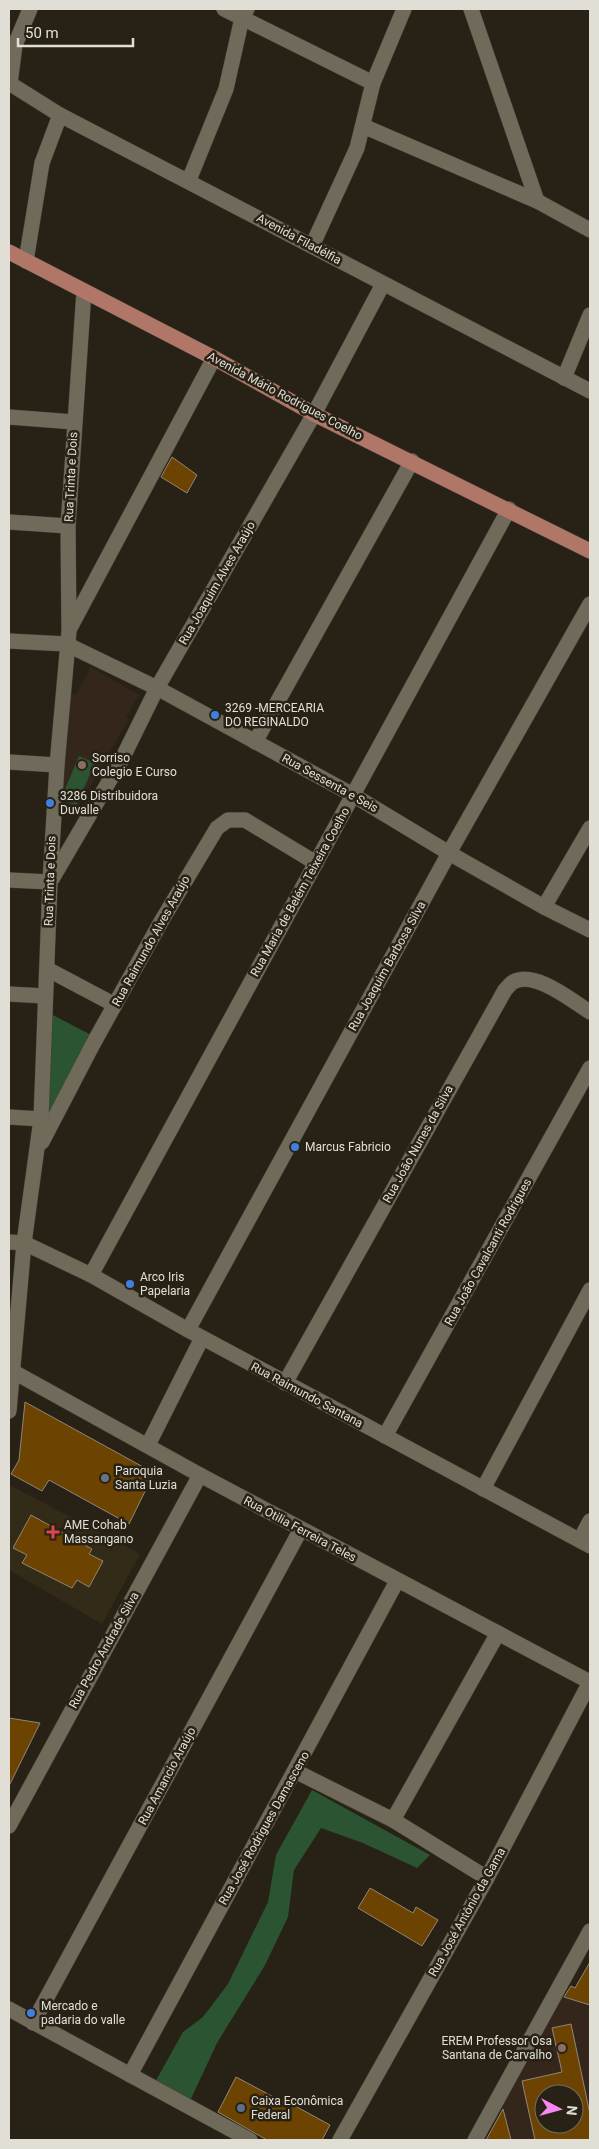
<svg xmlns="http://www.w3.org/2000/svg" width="599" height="2149" font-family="Roboto,sans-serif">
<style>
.built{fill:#322b17}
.education{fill:#35261b;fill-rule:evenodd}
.green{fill:#2b5532}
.building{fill:#6c4300;stroke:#928678;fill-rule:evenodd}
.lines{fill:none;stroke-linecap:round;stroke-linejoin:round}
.minor-casing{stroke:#423e35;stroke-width:16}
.major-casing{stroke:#423e35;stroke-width:16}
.minor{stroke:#706a5b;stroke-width:15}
.major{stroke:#b07668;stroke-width:15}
.shop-dot{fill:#3f7fe0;stroke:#272215;stroke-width:2}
.education-dot{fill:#8d6e63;stroke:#272215;stroke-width:2}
.worship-dot{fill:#6b7280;stroke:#272215;stroke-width:2}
.health-dot{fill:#e0444e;stroke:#272215;stroke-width:2}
.service-dot{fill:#5c6f8a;stroke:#272215;stroke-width:2}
.labels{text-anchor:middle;stroke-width:5;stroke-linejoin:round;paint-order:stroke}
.street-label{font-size:12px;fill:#e1ded5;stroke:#272215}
.poi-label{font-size:12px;fill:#e1ded5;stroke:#272215;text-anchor:start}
</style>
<rect width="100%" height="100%" fill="#272215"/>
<path class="built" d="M10,1485L140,1554L102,1624L9,1570Z"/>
<g class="education">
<path d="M91,667L139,695L126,717L129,719L74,814L58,812L68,691L75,695Z"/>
<path d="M562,1997L580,2002L590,1997V2140H511L502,2106ZM544,2094H574V2124H544Z"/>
</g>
<g class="green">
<path d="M79,756L95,763L76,806L61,799Z"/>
<path d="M49,1013L93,1036L46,1124Z"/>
<path d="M312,1790L430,1855L417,1868L363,1843L321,1828L294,1870L288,1917L265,1965L217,2043L189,2103L154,2084L183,2032L203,2017L228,1984L268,1902L276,1855Z"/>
</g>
<g class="building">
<path d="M172,457L197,475L187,493L161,477Z"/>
<path d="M25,1402L154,1473L129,1524L49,1480L42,1491L11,1474L19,1460Z"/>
<path d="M31,1515L92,1549L89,1554L103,1561L89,1587L77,1580L72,1588L22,1563L27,1555L13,1548Z"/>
<path d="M9,1718L40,1723L9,1786Z"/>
<path d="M370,1888L413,1913L416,1907L438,1920L422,1946L358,1908Z"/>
<path d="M590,1962V2005L564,1997L571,1986L575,1988Z"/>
<path d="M571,2024L590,2114V2140H535L522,2081L562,2072L552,2028ZM544,2094H574V2124H544Z"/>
<path d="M236,2077L285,2103L286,2101L330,2125L322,2140H267L218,2112Z"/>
<path d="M503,2109L511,2140H486Z"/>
</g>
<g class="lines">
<g class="minor-casing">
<g id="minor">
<path d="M224,9L373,83"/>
<path d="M471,9L537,201"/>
<path d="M9,83L60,115L590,391"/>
<path d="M10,84L15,45L30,9"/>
<path d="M363,126L537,201L590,230"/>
<path d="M189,180L226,89L242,18L247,9"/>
<path d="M312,246L357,148L373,83L404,9"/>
<path d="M26,261L42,163L60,115"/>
<path d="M564,378L590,315"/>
<path d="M9,417L74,422"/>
<path d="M9,522L68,526"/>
<path d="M70,628L214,358"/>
<path d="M9,641L66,644L157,688L353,795L449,853L544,907L590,930"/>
<path d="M255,742L412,461"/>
<path d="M9,762L57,765"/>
<path d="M52,879L121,761L157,688L314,414L383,284"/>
<path d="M9,880L50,882"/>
<path d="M544,907L590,828"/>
<path d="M47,969L115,1005"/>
<path d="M9,994L45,996"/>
<path d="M9,1117L41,1119"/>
<path d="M42,1142L93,1044L162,920L217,828L228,820H245L316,863"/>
<path d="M9,1242L24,1243L91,1275L188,1330L590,1546"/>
<path d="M91,1275L509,509"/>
<path d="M188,1330L449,853L590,604"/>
<path d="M12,1371L200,1475L590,1682"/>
<path d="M285,1383L505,990C507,988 510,984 513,982C535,970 572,1001 590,1012"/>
<path d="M9,1411L24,1243L41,1119L50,882L57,765L69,631L68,526L84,291"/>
<path d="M385,1436L590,1068"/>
<path d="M148,1445L202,1338"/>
<path d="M483,1489L590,1290"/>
<path d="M580,1540L590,1521"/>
<path d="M295,1771L393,1820L487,1878"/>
<path d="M393,1820L498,1633"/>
<path d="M9,1826L200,1475"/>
<path d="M9,2009L250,2140"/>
<path d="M33,2023L301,1529"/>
<path d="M130,2075L397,1581"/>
<path d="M340,2140L487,1878L590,1682"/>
<path d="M475,2140L590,1931"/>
</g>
</g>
<g class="major-casing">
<path id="major" d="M9,252L214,358L314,414L590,551"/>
</g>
<use href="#minor" class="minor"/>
<use href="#major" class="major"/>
</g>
<g class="shop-dot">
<circle cx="215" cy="715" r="5"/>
<circle cx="50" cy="803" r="5"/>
<circle cx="295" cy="1147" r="5"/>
<circle cx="130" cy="1284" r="5"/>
<circle cx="31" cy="2013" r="5"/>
</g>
<g class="education-dot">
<circle cx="82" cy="765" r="5"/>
<circle cx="562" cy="2048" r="5"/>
</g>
<circle class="worship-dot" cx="105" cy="1478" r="5"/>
<path class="health-dot" d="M50.5 1524.5h5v5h5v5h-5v5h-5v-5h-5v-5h5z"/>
<circle class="service-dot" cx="241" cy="2108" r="5"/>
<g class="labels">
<g class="street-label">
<text transform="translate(299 239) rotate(28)" y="4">Avenida Filadélfia</text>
<text transform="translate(285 396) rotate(28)" y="4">Avenida Mário Rodrigues Coelho</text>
<text transform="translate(71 477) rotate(-87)" y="4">Rua Trinta e Dois</text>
<text transform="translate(217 583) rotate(-60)" y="4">Rua Joaquim Alves Araújo</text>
<text transform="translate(330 783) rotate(29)" y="4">Rua Sessenta e Seis</text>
<text transform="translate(50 881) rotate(-88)" y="4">Rua Trinta e Dois</text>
<text transform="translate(300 892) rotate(-61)" y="4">Rua Maria de Belém Teixeira Coelho</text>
<text transform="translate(151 941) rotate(-61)" y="4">Rua Raimundo Alves Araújo</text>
<text transform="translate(387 966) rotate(-61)" y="4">Rua Joaquim Barbosa Silva</text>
<text transform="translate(418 1144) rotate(-61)" y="4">Rua João Nunes da Silva</text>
<text transform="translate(488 1252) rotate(-61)" y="4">Rua João Cavalcanti Rodrigues</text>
<text transform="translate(307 1395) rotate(28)" y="4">Rua Raimundo Santana</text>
<text transform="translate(300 1529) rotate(28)" y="4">Rua Otilia Ferreira Teles</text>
<text transform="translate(104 1650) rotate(-61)" y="4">Rua Pedro Andrade Silva</text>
<text transform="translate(167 1776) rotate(-62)" y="4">Rua Amancio Araújo</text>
<text transform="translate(264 1828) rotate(-61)" y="4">Rua José Rodrigues Damasceno</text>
<text transform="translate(467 1912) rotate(-61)" y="4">Rua José Antônio da Gama</text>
</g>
<g class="poi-label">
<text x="225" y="712">3269 -MERCEARIA<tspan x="225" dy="14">DO REGINALDO</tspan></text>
<text x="92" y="762">Sorriso<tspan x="92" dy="14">Colegio E Curso</tspan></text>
<text x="60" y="800">3286 Distribuidora<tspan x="60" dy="14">Duvalle</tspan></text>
<text x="305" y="1151">Marcus Fabricio</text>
<text x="140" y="1281">Arco Iris<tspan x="140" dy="14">Papelaria</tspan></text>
<text x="115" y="1475">Paroquia<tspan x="115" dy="14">Santa Luzia</tspan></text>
<text x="64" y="1529">AME Cohab<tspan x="64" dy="14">Massangano</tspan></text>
<text x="41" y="2010">Mercado e<tspan x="41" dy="14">padaria do valle</tspan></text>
<text x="552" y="2045" text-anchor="end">EREM Professor Osa<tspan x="552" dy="14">Santana de Carvalho</tspan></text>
<text x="251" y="2105">Caixa Econômica<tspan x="251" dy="14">Federal</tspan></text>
</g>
</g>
<rect width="599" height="2149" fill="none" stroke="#e1ded5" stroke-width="20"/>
<g transform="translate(559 2109) rotate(96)"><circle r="24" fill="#272215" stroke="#716d62"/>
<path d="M0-4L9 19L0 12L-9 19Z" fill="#f689ed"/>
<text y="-8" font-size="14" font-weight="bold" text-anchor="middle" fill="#e1ded5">N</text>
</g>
<path d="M18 38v8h115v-8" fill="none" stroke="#e1ded5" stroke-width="2.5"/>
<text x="25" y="38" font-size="15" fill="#e1ded5" stroke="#272215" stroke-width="4" paint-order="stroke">50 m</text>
</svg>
